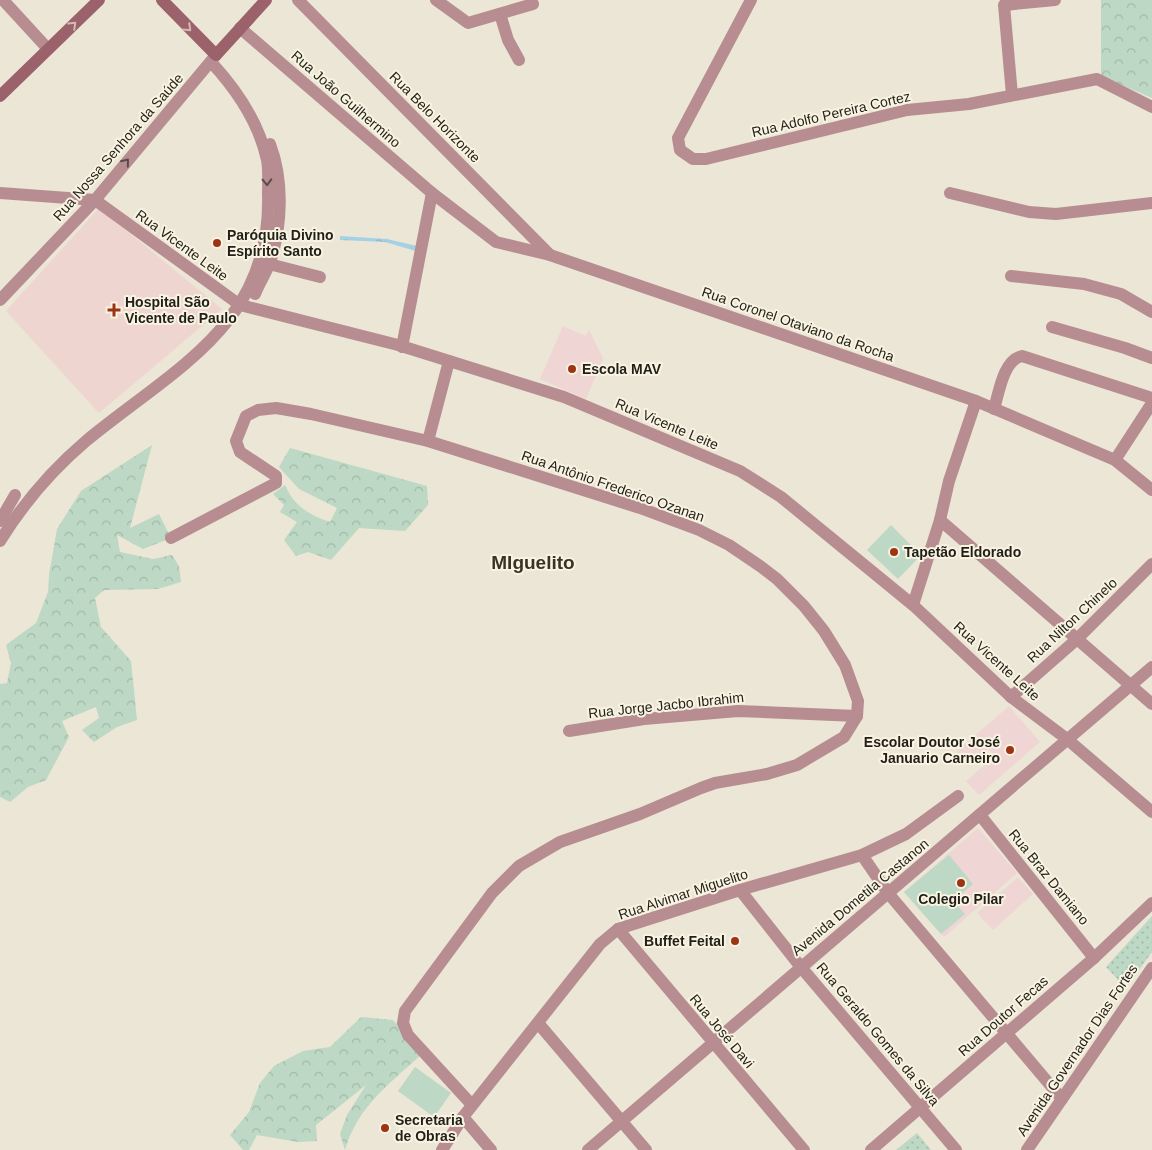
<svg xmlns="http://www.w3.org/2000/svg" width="1152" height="1150" font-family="Arial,sans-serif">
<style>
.education{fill:#efd5d4}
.medical{fill:#efd5cf}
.green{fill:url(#green-dots)}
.forest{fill:url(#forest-crowns)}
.pitch{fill:#bdd8c4}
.water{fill:url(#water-ripples)}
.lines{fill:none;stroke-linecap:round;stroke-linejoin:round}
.minor{stroke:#b78d92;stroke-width:12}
.tertiary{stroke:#b78d92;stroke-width:12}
.secondary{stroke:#9c626b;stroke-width:12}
.oneway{stroke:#d4b9b2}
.oneway2{stroke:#5d4b49}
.poi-dot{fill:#9d3515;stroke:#f9f3e2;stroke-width:2}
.labels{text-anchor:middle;stroke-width:4;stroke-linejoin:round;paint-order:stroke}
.street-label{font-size:14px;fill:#211f19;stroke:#f9f3e2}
.poi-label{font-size:14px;font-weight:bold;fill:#211f19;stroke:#f9f3e2;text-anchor:start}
.district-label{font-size:19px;font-weight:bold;fill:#383427;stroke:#f9f3e2}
</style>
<defs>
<pattern id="green-dots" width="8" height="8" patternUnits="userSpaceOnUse" patternTransform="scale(1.25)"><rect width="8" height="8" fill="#bdd8c4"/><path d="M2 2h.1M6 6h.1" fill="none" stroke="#a2b9a8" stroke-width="1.8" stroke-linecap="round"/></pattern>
<pattern id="forest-crowns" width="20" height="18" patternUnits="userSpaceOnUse" patternTransform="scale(1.25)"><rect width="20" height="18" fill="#bdd8c4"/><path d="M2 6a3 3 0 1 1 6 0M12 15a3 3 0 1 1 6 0" fill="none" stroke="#a2b9a8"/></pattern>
<pattern id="water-ripples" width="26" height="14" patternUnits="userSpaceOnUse" patternTransform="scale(1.25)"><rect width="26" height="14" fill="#a5d1e4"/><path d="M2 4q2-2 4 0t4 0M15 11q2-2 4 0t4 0" fill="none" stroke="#8eb3c3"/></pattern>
</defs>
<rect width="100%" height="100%" fill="#ebe6d5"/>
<g class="education">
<path d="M563,326L586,336L589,330L603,358L586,399L540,379Z"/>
<path d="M1009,706L1040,742L979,795L966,781L995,756L988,749L968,766L956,752Z"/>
<path d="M978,828L1017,873L944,937L904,892Z"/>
<path d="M1018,877L1033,894L993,930L977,913Z"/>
</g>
<path class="medical" d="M99,208L222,309L99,413L6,311Z"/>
<g class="green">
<path d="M1152,916V952L1126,988L1106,967Z"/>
<path d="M917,1133L931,1150H896Z"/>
</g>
<g class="forest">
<path d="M1101,0H1152V98L1101,76Z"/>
<path d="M152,445L130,528L159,514L171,538L143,549L117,535L120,552L153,559L172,555L179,566L181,582L158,589L104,590L95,598L101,627L131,661L137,720L117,727L94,742L82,730L99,718L96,707L62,721L69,737L46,780L28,787L10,802L0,797V684L7,683L11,663L6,645L36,623L48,592L49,575L57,529L81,491Z"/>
<path d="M290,448L427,486L428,505L405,531L359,528L331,560L308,552L296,556L284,540L297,522L280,512L284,505L273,494L285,485C294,506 309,515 330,522L337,508L299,489L279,467Z"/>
<path d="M361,1017L393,1020L424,1052C391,1083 358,1105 345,1150L340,1134L347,1115L366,1085L316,1125L317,1141L298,1142L257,1135L249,1150H243L230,1135L249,1112L260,1083L274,1066L303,1051L330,1047Z"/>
</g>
<g class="pitch">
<path d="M891,525L921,555L898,579L867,550Z"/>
<path d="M949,855L973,884L953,901L965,914L941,934L904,892Z"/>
<path d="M415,1067L451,1093L434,1117L398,1091Z"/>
</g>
<path class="water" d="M340,236L387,239L417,246L419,252L385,242L340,240Z"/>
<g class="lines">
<g class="minor">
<path d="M3,0L48,49"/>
<path d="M298,0L550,255"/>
<path d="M436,0L468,23L533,4"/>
<path d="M751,0L678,138L680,150L693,159H706L907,110L969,104L1097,79L1152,107"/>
<path d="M500,14L508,40L519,60"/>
<path d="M1012,95L1004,5L1055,0"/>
<path d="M0,193L95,200L240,305L398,345L564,397L740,471L781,497L913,605L1011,697L1067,739L1152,812"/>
<path d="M950,193L1029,212L1056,214L1152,203"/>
<path d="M269,264L320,277"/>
<path d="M1011,276L1084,284L1121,294L1152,312"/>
<path d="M255,294C259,284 266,273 270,262C282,226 284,181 270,144"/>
<path d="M1052,327L1125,348L1152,358"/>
<path d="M402,347L432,193"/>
<path d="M994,409C999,393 1003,360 1022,356L1152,398"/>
<path d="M428,441L449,361"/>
<path d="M1115,460L1152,403"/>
<path d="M940,520L1152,704"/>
<path d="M0,521L15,495"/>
<path d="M171,538L276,483V476L240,452L236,441L246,416L258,410L276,408L311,414L428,441L640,508L699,530L729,545L760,566L777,579L804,606L824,631L845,665L858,701L857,716L844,737L797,765L767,774L715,783L701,788L640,814L560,842L519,866L492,893L405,1011L403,1023L408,1035L472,1105"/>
<path d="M0,541C23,504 53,469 86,441C173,369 272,325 268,194C268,183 269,170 267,160C259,123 236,89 211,62"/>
<path d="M913,605L940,520L949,481L976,401"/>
<path d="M1011,697L1076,640L1152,564"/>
<path d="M569,731L644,719L738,711L857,716"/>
<path d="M980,815L1094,958"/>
<path d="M862,855L888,893L1062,1099"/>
<path d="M740,890L800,966L956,1150"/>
<path d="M618,929L804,1150"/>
<path d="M538,1023L646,1150"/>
<path d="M463,1117L491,1150"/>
<path d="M442,1150L463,1117L600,944L618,929L740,890L862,855L906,834L958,796"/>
<path d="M588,1150L1152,667"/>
<path d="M871,1150L1094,958L1152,903"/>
<path d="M1027,1150L1152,968"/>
</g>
<g class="tertiary">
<path d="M240,28L432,193L496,242L550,255L976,401L1115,460L1152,490"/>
<path d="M0,300L95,200L216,55"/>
</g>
<g class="secondary">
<path d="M162,0L216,55L266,0"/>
<path d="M0,96L99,0"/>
</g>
</g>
<defs><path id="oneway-chevron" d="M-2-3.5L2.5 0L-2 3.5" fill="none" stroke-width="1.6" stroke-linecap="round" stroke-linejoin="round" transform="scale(1.25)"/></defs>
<g class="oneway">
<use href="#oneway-chevron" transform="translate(73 25) rotate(-44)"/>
<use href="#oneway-chevron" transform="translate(188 28) rotate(44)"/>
</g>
<g class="oneway2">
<use href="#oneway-chevron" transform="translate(126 162) rotate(-51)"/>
<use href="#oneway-chevron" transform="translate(267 182) rotate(88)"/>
</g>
<g class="poi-dot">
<circle cx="217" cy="243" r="5"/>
<path d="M111.5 302.5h5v5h5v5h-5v5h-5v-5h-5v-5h5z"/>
<circle cx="572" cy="369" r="5"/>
<circle cx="894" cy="552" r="5"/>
<circle cx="1010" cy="750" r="5"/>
<circle cx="961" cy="883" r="5"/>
<circle cx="735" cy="941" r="5"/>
<circle cx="385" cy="1128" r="5"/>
</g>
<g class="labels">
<g class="street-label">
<text transform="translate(346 99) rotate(41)" y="5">Rua João Guilhermino</text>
<text transform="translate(831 114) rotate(-13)" y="5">Rua Adolfo Pereira Cortez</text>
<text transform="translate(435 117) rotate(45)" y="5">Rua Belo Horizonte</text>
<text transform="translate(118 147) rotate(-49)" y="5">Rua Nossa Senhora da Saúde</text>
<text transform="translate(182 245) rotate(36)" y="5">Rua Vicente Leite</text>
<text transform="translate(798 324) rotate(19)" y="5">Rua Coronel Otaviano da Rocha</text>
<text transform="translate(667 424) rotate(23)" y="5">Rua Vicente Leite</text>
<text transform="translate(613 486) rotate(19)" y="5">Rua Antônio Frederico Ozanan</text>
<text transform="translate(1072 620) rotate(-43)" y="5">Rua Nilton Chinelo</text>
<text transform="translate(997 661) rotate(42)" y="5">Rua Vicente Leite</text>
<text transform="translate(666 705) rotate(-6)" y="5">Rua Jorge Jacbo Ibrahim</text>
<text transform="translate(1049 877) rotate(51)" y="5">Rua Braz Damiano</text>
<text transform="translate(683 894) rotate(-18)" y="5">Rua Alvimar Miguelito</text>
<text transform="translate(860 897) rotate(-40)" y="5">Avenida Dometila Castanon</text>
<text transform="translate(1003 1016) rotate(-41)" y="5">Rua Doutor Fecas</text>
<text transform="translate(722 1031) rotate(50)" y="5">Rua José Davi</text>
<text transform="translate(878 1034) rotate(50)" y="5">Rua Geraldo Gomes da Silva</text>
<text transform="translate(1077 1050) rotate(-56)" y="5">Avenida Governador Dias Fortes</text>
</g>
<g class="poi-label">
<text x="227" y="240">Paróquia Divino<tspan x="227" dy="16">Espírito Santo</tspan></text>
<text x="125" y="307">Hospital São<tspan x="125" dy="16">Vicente de Paulo</tspan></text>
<text x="582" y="374">Escola MAV</text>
<text x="904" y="557">Tapetão Eldorado</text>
<text x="1000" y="747" text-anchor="end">Escolar Doutor José<tspan x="1000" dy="16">Januario Carneiro</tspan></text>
<text x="961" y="904" text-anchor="middle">Colegio Pilar</text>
<text x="725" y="946" text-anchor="end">Buffet Feital</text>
<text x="395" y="1125">Secretaria<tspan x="395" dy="16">de Obras</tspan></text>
</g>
<g class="district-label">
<text x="533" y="569">MIguelito</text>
</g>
</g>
</svg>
